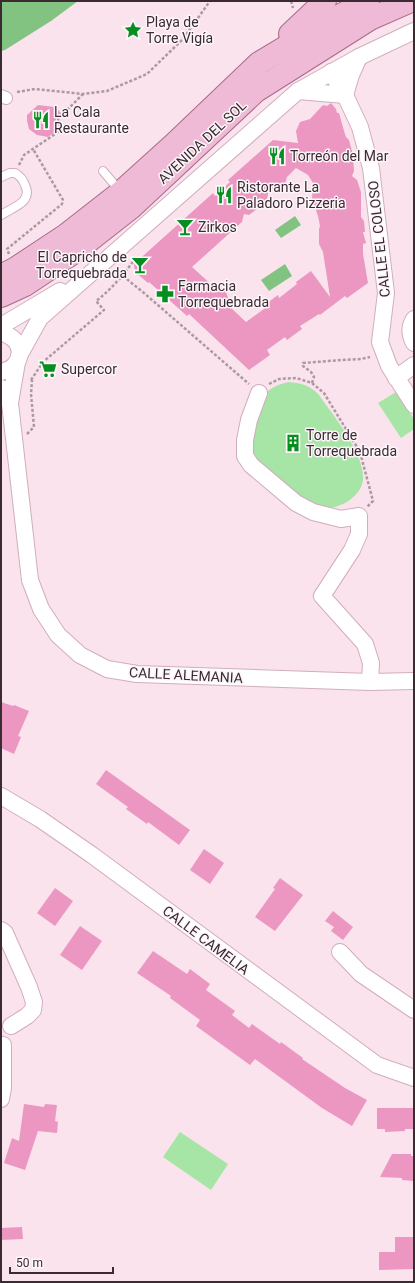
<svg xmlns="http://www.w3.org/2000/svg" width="415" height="1283" font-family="Roboto,sans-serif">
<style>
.green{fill:#a6e5a5}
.water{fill:#82c382}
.building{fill:#ec97c2;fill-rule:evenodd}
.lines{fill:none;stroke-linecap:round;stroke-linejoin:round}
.service-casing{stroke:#d1adbe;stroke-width:10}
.pedestrian-casing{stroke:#d1adbe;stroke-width:14}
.minor-casing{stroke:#d1adbe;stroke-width:18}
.primary-casing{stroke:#a96a89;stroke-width:24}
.path{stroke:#ac99a1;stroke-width:2.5;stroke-dasharray:3 2;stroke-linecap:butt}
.service{stroke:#fff;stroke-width:8}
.pedestrian{stroke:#fff;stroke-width:12}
.minor{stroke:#fff;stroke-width:16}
.primary{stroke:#efbad5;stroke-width:22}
.labels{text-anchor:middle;stroke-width:3;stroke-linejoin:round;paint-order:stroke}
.poi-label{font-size:14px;fill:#392b31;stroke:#fdf5f9;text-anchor:start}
.street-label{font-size:14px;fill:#392b31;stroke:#fdf5f9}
</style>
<rect width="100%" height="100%" fill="#fae3ed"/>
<g class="green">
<path d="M288,382C301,383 310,385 319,395C334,417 365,453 363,480C362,489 356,495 350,500C340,507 327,510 315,507C310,505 270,476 265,472C262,468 257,462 254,457C249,446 255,429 257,418C262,395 265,388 288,382Z"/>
<path d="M396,392L414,419V429L401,438L378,403Z"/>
<path d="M180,1132L228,1164L211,1190L163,1157Z"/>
</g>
<g class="water">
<path d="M1,1H78L51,21L5,50L1,51Z"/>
<path d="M295,216L301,225L281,238L275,230Z"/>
<path d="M285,264L292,276L269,291L261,280Z"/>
</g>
<g class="building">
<path d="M331,103L336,109L337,113H339L344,131L346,137L349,140L353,155L354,171L352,176L357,180L361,192V217L364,221L365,232H363L366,243L363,244V254L368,283L347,298L345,296L320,315L319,314L300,326L302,329L287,340L285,337L267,350L270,355L249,370L189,314L187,316L149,282L148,283L135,272L134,264L213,193L215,196L230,182L228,180L273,140L298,143L296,131L300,122L310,119L323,105L327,106ZM296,168L308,175L313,183L312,199L318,216L320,226L319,229V244L323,252L330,297L311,271L296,282L297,284L279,298L278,295L263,306L264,309L246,322L228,305L230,303L227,300L228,298L226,292L218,285L213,286L192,267L242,222L244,214L249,215L257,209L262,202L266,204L269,189L277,190L285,184L287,177Z"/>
<path d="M38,105L55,107L62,114L56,117V131L48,137L37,135L29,129L27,121V115Z"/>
<circle cx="293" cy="444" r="6"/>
<path d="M1,702L13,706L14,705L29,711L18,736L21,737L14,754L1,748Z"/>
<path d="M106,770L190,830L179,845L148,822L147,824L126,809L128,807L96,784Z"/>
<path d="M204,849L224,863L210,884L190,870Z"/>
<path d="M280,878L303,895L275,931L255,917L275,889L273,888Z"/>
<path d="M55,888L73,901L55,926L37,913Z"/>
<path d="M333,911L353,927L343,940L331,931L334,927L325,921Z"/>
<path d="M80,926L102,941L82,970L60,955Z"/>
<path d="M153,951L187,974L190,969L210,984L206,990L235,1011L232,1015L249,1028L252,1024L280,1044L281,1042L303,1058L302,1059L345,1088L367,1100L352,1126L322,1108L255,1059L250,1065L196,1026L200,1020L170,998L171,996L137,973Z"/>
<path d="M24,1104L44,1107L45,1104L57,1105L55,1121L58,1122L57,1133L38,1131L25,1170L4,1163L12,1138L19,1141Z"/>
<path d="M377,1108H413V1129H405V1131L385,1132V1129H377Z"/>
<path d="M392,1154H411V1156H414V1181L402,1180V1178L380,1177Z"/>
<path d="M22,1227L23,1239L1,1240V1228Z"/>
<path d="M395,1237H413V1269L379,1270V1252H395Z"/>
</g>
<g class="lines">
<g class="service-casing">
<g id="service">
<path d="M103,171L120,191"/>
<path d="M1,177L10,173H15C20,176 23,179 25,185C33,202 14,207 1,215"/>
</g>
</g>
<g class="pedestrian-casing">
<path id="pedestrian" d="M1,96L6,98"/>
</g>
<g class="minor-casing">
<g id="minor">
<path d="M331,72L345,95L360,127L371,168L386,293L380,342L389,366L414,405"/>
<path d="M298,91L345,95"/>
<path d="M345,95L351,75L359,57"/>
<path d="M414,319C409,327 409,334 414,343"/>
<path d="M1,326L60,291"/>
<path d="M1,333C26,338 26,367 1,372"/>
<path d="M19,356L40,318L298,91L359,57L414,31"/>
<path d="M396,378L414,365"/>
<path d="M1,388L10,403L30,580L41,609L58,635L80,655L107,669L137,674L370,682L414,681"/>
<path d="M259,393L249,420L245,440V456L251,465L296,503L313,512L341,519L359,516V534L352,550L322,596L365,644L371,663L370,682"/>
<path d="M10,403L17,362"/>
<path d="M1,796L40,819L92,855L377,1065L414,1078"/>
<path d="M1,930L5,933L29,987L34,1002L33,1010L27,1016L11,1026"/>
<path d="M340,952L361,974L414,1010"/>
<path d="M1,1099L3,1088V1045"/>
</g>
</g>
<g class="primary-casing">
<g id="primary">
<path d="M290,34L325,1"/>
<path d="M1,276L16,268L66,235L121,192L173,145L259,63L329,21L368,1"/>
<path d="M1,296L25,285L76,251L132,207L256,91L370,19L411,1"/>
</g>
</g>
<g class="path">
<path d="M291,1L293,8"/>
<path d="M17,92L35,89L83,94L107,91L147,74L183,39L210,1"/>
<path d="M19,165L24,155L61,130L58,119L83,94"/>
<path d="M9,254L7,249L62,204L63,200L33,149"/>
<path d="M123,276L144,293L249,384"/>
<path d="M31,380L43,362L104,310L96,301C112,289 124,274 135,259"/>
<path d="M312,383L314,377L311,372L303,366V363L342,360L361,359L370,357"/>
<path d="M269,384L279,379L296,378L312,383L324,393L360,452L373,501L367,507"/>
<path d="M27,434L34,427L31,394L32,380"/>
</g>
<use href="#service" class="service"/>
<use href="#pedestrian" class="pedestrian"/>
<use href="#minor" class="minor"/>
<use href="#primary" class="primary"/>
</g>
<defs>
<g id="sight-bare" transform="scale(1.38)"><path d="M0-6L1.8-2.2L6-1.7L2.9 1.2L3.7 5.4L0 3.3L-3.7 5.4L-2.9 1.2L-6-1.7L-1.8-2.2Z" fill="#068f20" stroke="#fdf5f9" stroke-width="2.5" paint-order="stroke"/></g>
<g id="restaurant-bare" transform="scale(1.38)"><path d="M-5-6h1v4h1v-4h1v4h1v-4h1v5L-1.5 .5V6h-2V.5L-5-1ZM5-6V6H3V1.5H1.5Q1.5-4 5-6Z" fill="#068f20" stroke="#fdf5f9" stroke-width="2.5" paint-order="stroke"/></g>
<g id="bar-bare" transform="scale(1.38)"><path d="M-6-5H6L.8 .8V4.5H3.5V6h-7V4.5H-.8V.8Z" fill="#068f20" stroke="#fdf5f9" stroke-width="2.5" paint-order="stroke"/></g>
<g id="pharmacy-bare" transform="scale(1.38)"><path d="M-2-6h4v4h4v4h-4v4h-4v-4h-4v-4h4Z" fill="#068f20" stroke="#fdf5f9" stroke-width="2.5" paint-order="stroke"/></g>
<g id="supermarket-bare" transform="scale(1.38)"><path d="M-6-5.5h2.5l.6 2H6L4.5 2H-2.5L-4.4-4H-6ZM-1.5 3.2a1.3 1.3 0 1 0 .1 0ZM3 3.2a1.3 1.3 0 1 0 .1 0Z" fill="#068f20" stroke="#fdf5f9" stroke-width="2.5" paint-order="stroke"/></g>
<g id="building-bare" transform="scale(1.38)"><path d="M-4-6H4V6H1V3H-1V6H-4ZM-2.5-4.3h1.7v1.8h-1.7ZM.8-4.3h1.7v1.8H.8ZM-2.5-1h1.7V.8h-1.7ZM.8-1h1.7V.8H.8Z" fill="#068f20" stroke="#fdf5f9" stroke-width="2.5" paint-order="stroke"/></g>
</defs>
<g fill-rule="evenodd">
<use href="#sight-bare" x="133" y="30"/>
<use href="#restaurant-bare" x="41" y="120"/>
<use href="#restaurant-bare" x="277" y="156"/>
<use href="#restaurant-bare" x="224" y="195"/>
<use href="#bar-bare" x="185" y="227"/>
<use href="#bar-bare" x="140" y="265"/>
<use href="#pharmacy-bare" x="165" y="294"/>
<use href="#supermarket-bare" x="48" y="369"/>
<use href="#building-bare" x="293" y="443"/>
</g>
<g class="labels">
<g class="poi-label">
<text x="146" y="27">Playa de<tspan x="146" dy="16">Torre Vigía</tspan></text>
<text x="54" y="117">La Cala<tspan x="54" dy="16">Restaurante</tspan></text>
<text x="290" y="161">Torreón del Mar</text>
<text x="237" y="192">Ristorante La<tspan x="237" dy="16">Paladoro Pizzeria</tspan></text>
<text x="198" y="232">Zirkos</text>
<text x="127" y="262" text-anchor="end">El Capricho de<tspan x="127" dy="16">Torrequebrada</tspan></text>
<text x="178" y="291">Farmacia<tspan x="178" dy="16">Torrequebrada</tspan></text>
<text x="61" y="374">Supercor</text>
<text x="306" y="440">Torre de<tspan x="306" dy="16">Torrequebrada</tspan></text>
</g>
<g class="street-label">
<text transform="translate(202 142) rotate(-43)" y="5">AVENIDA DEL SOL</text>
<text transform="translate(379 239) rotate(-96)" y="5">CALLE EL COLOSO</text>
<text transform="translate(186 675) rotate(3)" y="5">CALLE ALEMANIA</text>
<text transform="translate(206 940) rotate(37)" y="5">CALLE CAMELIA</text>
</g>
</g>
<rect width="415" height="1283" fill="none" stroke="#392b31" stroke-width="4"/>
<path d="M10 1267v6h103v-6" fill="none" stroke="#392b31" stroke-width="2"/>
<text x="16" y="1267" font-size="12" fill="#392b31" stroke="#fdf5f9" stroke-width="3" paint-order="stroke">50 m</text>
</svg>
